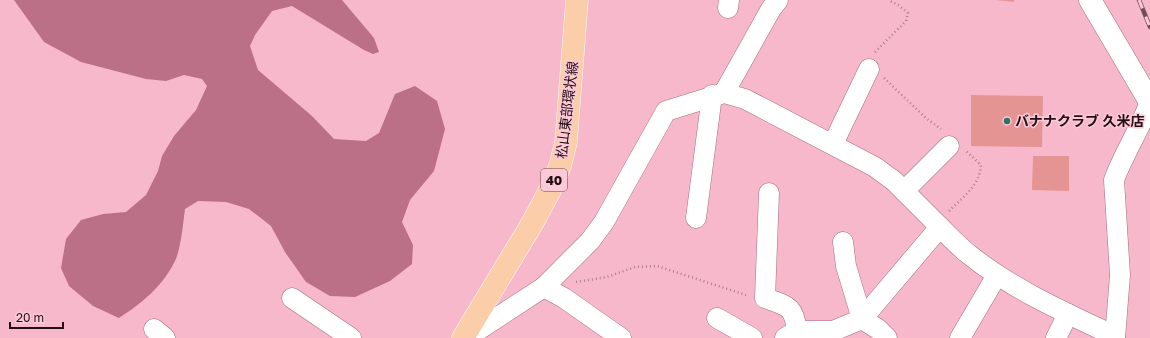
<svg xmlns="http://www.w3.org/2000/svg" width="1150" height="338" font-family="'Golos Text','Noto Sans JP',sans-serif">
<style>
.forest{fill:#bb7088}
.building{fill:#e59494}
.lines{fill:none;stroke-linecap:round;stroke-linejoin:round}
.minor-casing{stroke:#a66d7f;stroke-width:21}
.secondary-casing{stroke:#a66d7f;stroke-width:23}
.primary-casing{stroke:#fff;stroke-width:23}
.path{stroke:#ab7c8a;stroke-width:2.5;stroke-dasharray:1 3;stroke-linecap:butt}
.minor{stroke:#fff;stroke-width:20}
.secondary{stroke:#fff;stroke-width:22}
.primary{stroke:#fbcea9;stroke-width:22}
.rail-casing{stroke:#714d58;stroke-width:4.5}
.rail{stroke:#fcc9d8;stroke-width:3;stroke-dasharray:9;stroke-linecap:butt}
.poi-dot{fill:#2e7266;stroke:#fcc9d8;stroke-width:1.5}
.labels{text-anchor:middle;stroke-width:3;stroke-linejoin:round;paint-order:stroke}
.shield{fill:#fcc9d8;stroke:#644650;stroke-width:1}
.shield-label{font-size:13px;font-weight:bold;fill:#230e15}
.street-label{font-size:14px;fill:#230e15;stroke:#fcc9d8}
.poi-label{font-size:14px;font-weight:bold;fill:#230e15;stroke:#fcc9d8;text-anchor:start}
</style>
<rect width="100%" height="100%" fill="#f6b8ca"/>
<path class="forest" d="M14,0H342L374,38L379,52L373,54L364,50L292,6L272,11L255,35L250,46L258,70L312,116L334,139L366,141L379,133L395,94L415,86L437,101L445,129L434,171L410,200L402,222L413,245L412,264L390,281L355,297L330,296L306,282L285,252L271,226L249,209L226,202L198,201L185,209C183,224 181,248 175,261C163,286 141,304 119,318L93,306L69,286L61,268L66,239L81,220L103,214L126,212L146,195L158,171L162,156L174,136L196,110L207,86L202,79L184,75L166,81L146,79L81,62L44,42Z"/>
<g class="building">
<path d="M996,0H1014V2Z"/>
<path d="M971,95L1043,96L1042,147L971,146Z"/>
<path d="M1033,156H1069V191L1032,190Z"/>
</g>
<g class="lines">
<g class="minor-casing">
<g id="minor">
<path d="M728,8L729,0"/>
<path d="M724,93L771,9L778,0"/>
<path d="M833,144L869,69"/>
<path d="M904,191L949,146"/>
<path d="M769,193L765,298C788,306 794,306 797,331"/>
<path d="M696,218L712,95"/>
<path d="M940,227C950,237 960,248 971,256C1012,289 1068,314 1115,336"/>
<path d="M843,242L846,266L862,319L878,329L887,338"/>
<path d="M544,287L564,298L621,338"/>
<path d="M292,298L351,338"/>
<path d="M717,318L752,338"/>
<path d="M154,329L165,338"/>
<path d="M466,338L544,287L590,241L604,222L666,111L724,93L745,99L875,167L894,181L940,227L862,319L833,331H797L785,338"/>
<path d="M960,338L997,275"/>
<path d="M1056,338L1068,314"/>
<path d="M1115,338L1120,275L1114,180C1124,153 1140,129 1150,102"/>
</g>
</g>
<g class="secondary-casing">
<path id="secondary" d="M1090,0L1150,102"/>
</g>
<g class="primary-casing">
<path id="primary" d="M463,338L533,222L550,190L560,166L566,142L577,0"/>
</g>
<g class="path">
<path d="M875,52L906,21L908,13L898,5L888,0"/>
<path d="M884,78L926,118L941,129"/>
<path d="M949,211C963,197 980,185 981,165L966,151"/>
<path d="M576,282L607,277L635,267L657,266L746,295"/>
</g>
<use href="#minor" class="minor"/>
<use href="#secondary" class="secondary"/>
<use href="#primary" class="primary"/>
<g class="rail-casing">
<path id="rail" d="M1139,0L1150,27"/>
</g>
<use href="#rail" class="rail"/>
</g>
<circle class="poi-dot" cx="1007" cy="121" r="4"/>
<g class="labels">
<rect class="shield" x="541" y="169" width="26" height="22" rx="3"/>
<g class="shield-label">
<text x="554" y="185">40</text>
</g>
<g class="street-label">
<text transform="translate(567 110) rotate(-83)" y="5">松山東部環状線</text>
</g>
<g class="poi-label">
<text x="1015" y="126">バナナクラブ 久米店</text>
</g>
</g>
<path d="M10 322v6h53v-6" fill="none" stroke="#230e15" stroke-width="2"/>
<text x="16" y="322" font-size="12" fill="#230e15" stroke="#fcc9d8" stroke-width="3" paint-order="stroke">20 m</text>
</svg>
